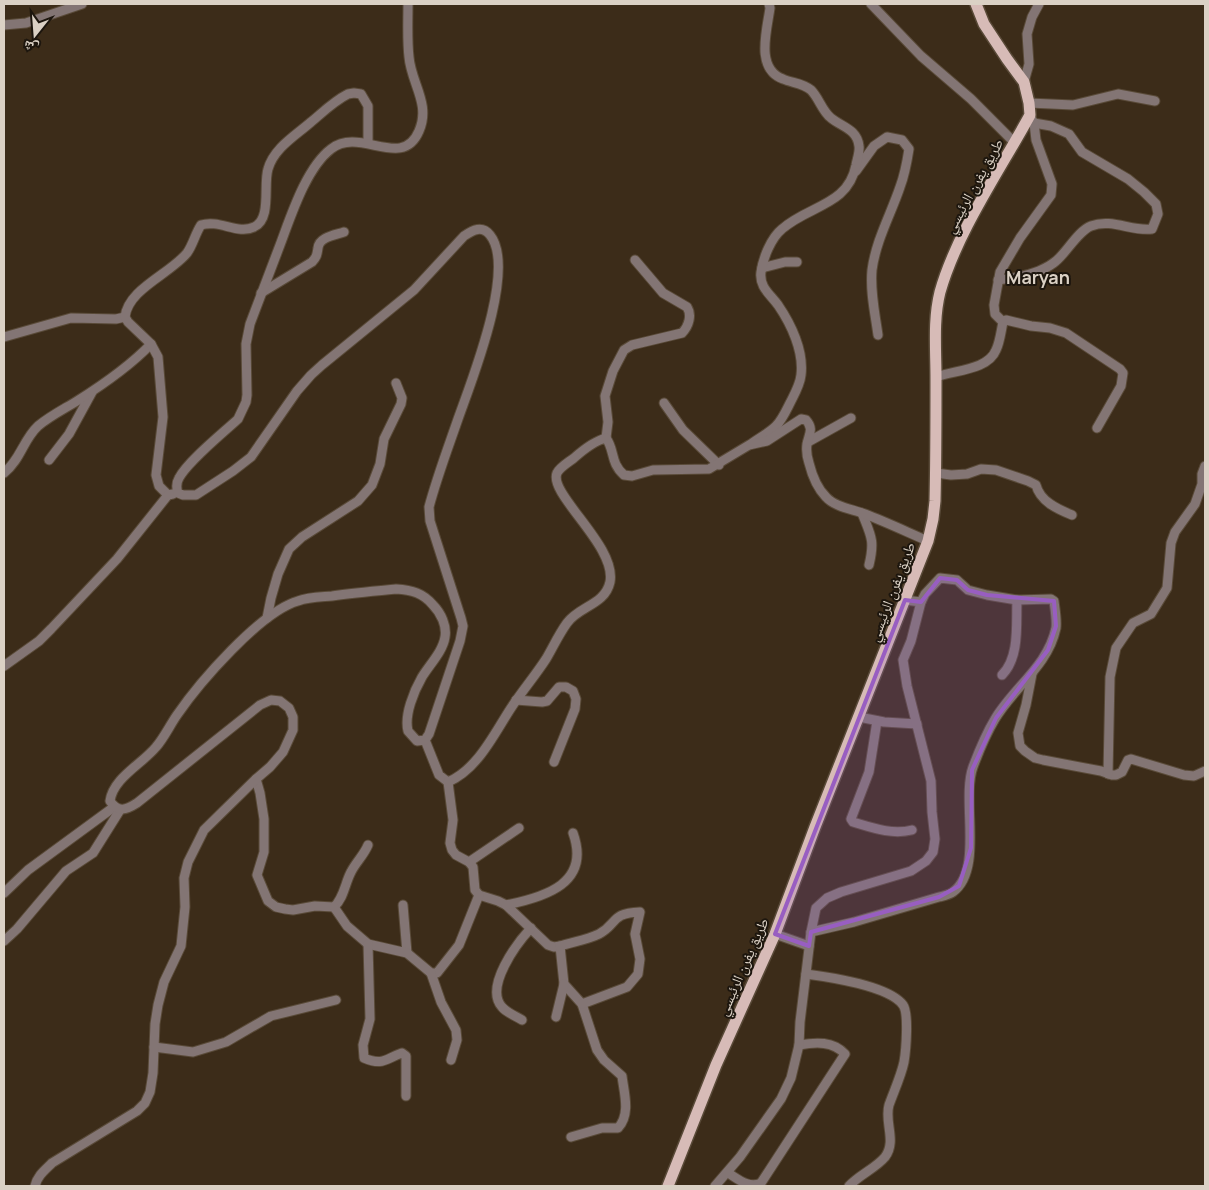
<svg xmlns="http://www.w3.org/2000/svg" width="1209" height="1190" font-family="Manrope,'Noto Naskh Arabic',sans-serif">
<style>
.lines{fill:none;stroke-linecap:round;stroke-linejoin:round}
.minor-casing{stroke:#594a38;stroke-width:11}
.major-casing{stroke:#594a38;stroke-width:14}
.minor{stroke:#837574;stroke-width:9}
.major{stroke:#d7bbb7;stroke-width:11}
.marked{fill:#985ec1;fill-opacity:0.2;stroke:#985ec1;stroke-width:4;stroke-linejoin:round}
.labels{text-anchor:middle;stroke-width:4;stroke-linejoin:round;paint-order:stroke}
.street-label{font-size:15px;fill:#dbd1c5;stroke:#1d160e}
.quarter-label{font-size:18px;font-weight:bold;fill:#dbd1c5;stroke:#1d160e}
</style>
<rect width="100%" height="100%" fill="#3c2c19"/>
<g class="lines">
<g class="minor-casing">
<g id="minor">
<path d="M871,4L921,56L971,99L1015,143"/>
<path d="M4,25L26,23L82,4"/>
<path d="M1024,82L1029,64L1027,34L1032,17L1039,4"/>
<path d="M1029,103L1073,105L1118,94L1155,101"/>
<path d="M856,171L874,146L887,137L902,140L909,149C907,162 905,174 900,187C891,214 876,240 872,270C870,292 875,313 878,335"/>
<path d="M762,268L785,262H797"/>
<path d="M998,280C1017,278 1041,274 1056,261C1067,252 1078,231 1091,226C1112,218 1132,232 1152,229L1158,214L1156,204L1144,192L1128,179L1082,152L1069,134L1051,126L1034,123"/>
<path d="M261,293L312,262C317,257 317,254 318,248C319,237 335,235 344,232"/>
<path d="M1003,322L1006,320L1031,326L1050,328L1066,333L1120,369L1123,373L1121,386L1097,428"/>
<path d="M4,337L71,318L116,319L125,317"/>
<path d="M936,377C955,370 988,370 996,350C1000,342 1001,331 1003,322L995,314L994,305L1000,272L1020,238L1051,195L1052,184L1036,140L1034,123L1031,118"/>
<path d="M664,403L683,430L719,465"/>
<path d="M606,438L608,422L605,396L613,371L624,350L632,345L682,333C689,326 692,315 687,307L663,293L635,260"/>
<path d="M808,442L851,418"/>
<path d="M751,444C759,438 769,433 776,426C782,420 786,411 790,403C794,395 800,385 801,375C804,351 791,324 778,305C770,294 759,287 761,272C763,258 771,238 782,229C809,205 848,206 856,165C857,159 860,152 859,146C857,129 842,127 831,118C822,111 819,98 811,90C803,83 792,83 783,79C755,69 767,30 770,8L769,4"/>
<path d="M49,460L69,434L92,392"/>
<path d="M4,473C21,459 23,440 38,426C50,416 64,409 77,401C104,384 130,366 151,344"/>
<path d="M936,473L951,475L967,474L981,469L996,470L1028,481L1036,485C1040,501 1057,509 1072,515"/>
<path d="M168,495L159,486L156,475L163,417L158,357L151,344L128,322L125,317C128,289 170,274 187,253C193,245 195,234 201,225C219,219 238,235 254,227C272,219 263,185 268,169C274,148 295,136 311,122C323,112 334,101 348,94L354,93L361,94L368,106V143"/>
<path d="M862,513C871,536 875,540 869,565"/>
<path d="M267,618L271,598L278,574L289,549L302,537L358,501L372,485L380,464L384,439L401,404L402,398L396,383"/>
<path d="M4,666L39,641L51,629L117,559L168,495L173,494"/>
<path d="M1032,674L1026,705L1018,733L1020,746L1025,751L1035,758L1043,760L1101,771L1112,775H1116L1122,772L1128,760L1131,759L1184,775L1194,776L1205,771"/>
<path d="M1002,675C1020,657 1016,624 1017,600"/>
<path d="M516,700L542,702L547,701L559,687H566L573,691L576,699L575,709L554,762"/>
<path d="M859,717L884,722L917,724"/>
<path d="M877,721L869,772L851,819L853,822C873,828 892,835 912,830"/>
<path d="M425,740L439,775L448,782C478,769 494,734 511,708C522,691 535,676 546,659C553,647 559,634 567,623C579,606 605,605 610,582C617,546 548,494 557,473C560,467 569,462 574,458C583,450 594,441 606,438C615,450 610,463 624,475L632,476L653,470L709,469L749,445L767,441L801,419L806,420C814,429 809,434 807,444C806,451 807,457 809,463C812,475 817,488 826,497C835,507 852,509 865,514C886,522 907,532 928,541"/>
<path d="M1108,774L1110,677L1116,648L1133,623L1151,614L1167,588L1171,543L1175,532L1195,504L1202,484V474L1205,466"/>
<path d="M256,779L260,793L264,819V852L257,875L268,901L276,907L285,909L293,910L315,906L334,907C344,898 345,883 351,872C356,862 364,855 368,845"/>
<path d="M448,782L453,820L450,843L452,850L456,855L469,862L473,867L475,890L479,895L498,901L506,905L548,945L554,947L560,946L564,984L582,1004L597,1050L604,1060L622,1076C624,1093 631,1114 618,1128H602L571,1137"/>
<path d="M469,862L519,828"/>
<path d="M4,893L28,870L114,807"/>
<path d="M403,905L407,953"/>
<path d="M506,905C546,897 591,883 573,833"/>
<path d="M334,907L347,926L368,944L407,953L431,973H437L459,945L479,895"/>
<path d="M811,932L854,922L939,897C943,896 949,895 953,892C984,869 961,800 973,767C979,751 986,734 995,719C1014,687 1048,666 1056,628C1057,620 1055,609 1054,601L1051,599L1017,600L987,595L968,590L957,580L940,578L925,594L921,602"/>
<path d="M775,934L809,946"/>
<path d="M4,941L17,929L66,871L93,853L120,810"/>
<path d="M368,944L370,1019L363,1045L364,1058C383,1066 385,1059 402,1053L406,1056V1096"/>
<path d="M560,946C572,942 587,940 599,934C618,924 610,913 640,912L635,934L640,959L638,974L627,987L582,1004"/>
<path d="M431,973L441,1002L456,1030L457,1040L451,1060"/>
<path d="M806,974C829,977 889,986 903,1005C909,1013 906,1050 904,1062C901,1076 894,1091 889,1105C884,1122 897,1141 885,1157C876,1168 859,1175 849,1186"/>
<path d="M556,1017L564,984"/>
<path d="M522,1020C516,1016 507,1013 502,1007C484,987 517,943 531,928"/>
<path d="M154,1047L193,1052L226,1042L271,1016L336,1000"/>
<path d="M728,1173C738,1179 749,1189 761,1183L845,1054C833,1041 816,1042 799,1045"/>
<path d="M35,1186C37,1176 45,1170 52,1163L137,1111L145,1103L150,1092L153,1073L155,1024L158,1005L164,982L181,946L185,907L184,878L188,862L204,830L256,779L270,767L283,752L293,730V717L289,708L280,701L271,700L260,705L137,803C126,810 118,813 110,801C113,778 142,764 156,747C164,738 170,725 177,715C199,683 260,612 298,601C308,597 321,597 332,596C353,593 375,591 396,589C412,590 423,593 433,605C441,613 447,626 445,637C443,651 430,664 422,677C414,691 404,715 408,731L417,741L425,740L429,734L460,641L463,626L461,618L430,521L429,507C437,477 448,448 458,419C471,382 517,268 490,235C482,225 473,230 464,236L414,290L322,365L311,375L297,391L251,457L233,471L196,495H183L178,493C176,487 176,483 179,478C188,461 223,433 238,419L246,402L247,395L246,344L250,324C260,297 270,271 280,245C291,216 306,168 331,149C360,126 402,171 419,131C431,104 411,83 409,57C407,40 408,21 408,4"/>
<path d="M715,1186L740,1157L781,1099L791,1078L799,1045L800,1022L811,932L816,908L827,898L841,892L911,871L926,861L933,852L935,839L932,812L931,781L907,686L903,660L911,641L921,602L905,600"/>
</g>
</g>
<g class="major-casing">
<path id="major" d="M668,1186L716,1065L775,934L815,827L928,541L933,519L935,501C936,460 936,419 936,379C936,349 933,320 940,292C957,232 1000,170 1030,115L1029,103L1024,82L1007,59L984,24L976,4"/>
</g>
<use href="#minor" class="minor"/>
<use href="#major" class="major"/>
</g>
<path class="marked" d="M940,578L957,580L968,590L987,595L1054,601L1056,626L1048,650L996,718L972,770L971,848L959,886L939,897L811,932L809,946L775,934L905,600L921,602Z"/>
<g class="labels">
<g class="street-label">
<text transform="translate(974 186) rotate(-61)" y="5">طريق يفرن الرئيسي</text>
<text transform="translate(892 592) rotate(-69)" y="5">طريق يفرن الرئيسي</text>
<text transform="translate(743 967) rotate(-66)" y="5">طريق يفرن الرئيسي</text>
</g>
<g class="quarter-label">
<text x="1038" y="284">Maryan</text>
</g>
</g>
<rect width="1209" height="1190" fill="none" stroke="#dbd1c5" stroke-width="10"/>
<g transform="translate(35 35) rotate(197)" stroke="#1d160e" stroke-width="4" paint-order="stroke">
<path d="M0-4L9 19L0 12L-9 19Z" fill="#dbd1c5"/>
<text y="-8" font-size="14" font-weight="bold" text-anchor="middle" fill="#dbd1c5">ش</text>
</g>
</svg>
